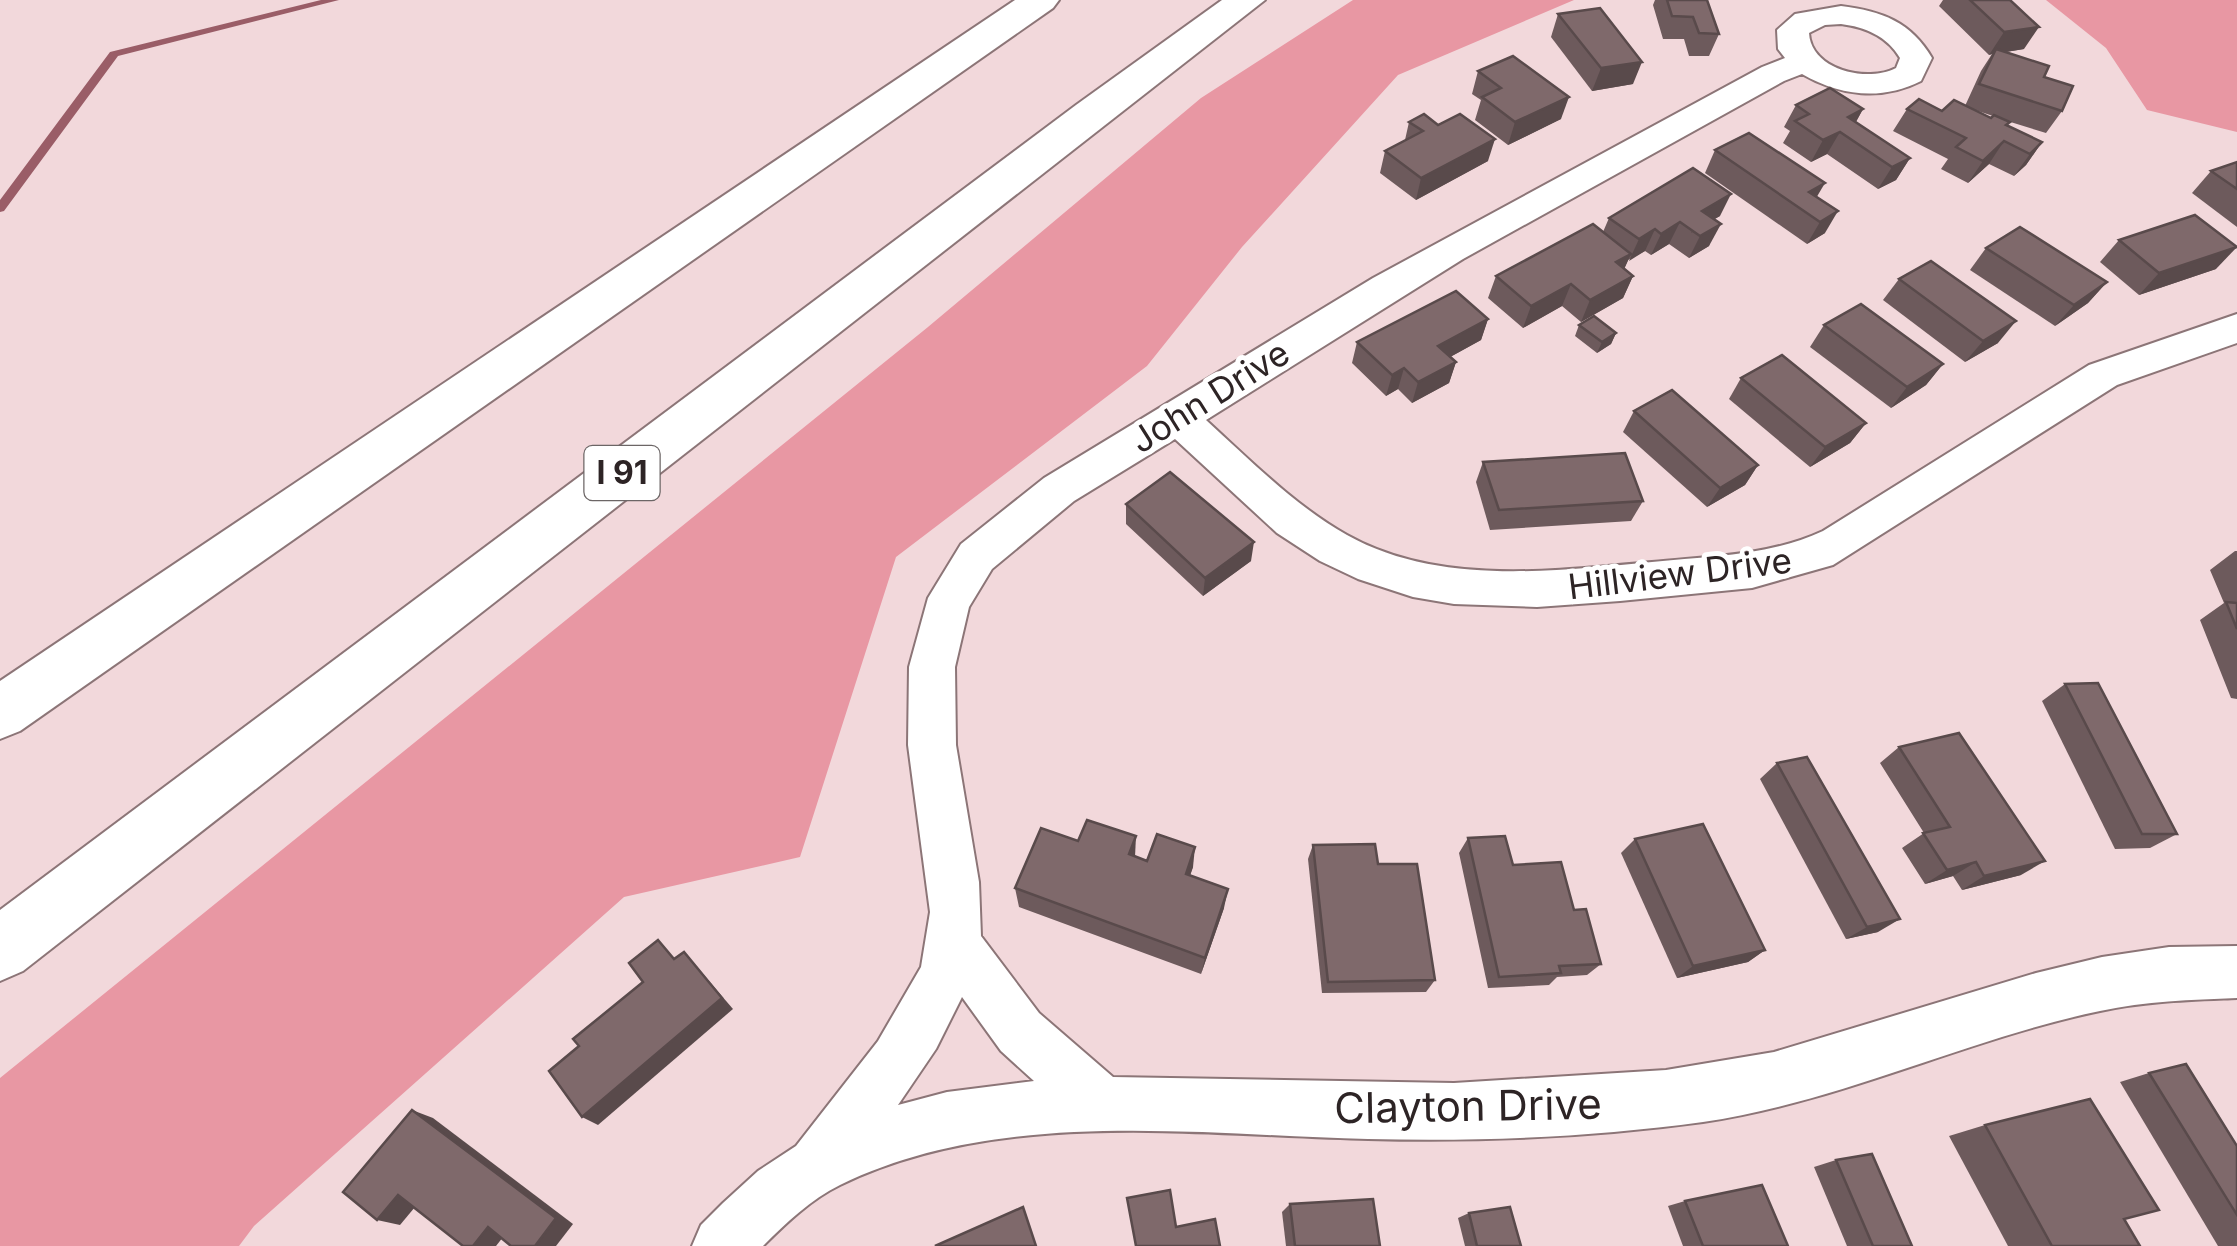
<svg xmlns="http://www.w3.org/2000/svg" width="2237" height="1246" font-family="Inter,sans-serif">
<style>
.green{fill:#e897a3}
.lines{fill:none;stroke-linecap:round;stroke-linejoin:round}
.stream{fill:#9a5d67;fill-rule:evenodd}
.street-casing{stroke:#8c7577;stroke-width:4}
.highway-casing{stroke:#8c7577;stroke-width:4}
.street{fill:#fff;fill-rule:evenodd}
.highway{fill:#fff;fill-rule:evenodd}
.wall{fill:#6d5a5c;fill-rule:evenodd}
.shaded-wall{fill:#594a4b}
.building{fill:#7f696b;stroke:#594a4b;stroke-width:2.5}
.labels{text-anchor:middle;stroke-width:10;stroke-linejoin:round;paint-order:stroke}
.shield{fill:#fff;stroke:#6c6666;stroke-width:2.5}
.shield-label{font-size:32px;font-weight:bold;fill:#2d2425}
.street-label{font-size:35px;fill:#2d2425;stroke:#fff}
.near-street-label{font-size:42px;fill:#2d2425;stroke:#fff}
</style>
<rect width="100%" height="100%" fill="#f2d8db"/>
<g class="green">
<path d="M1353,0H1574L1398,75L1242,247L1147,366L896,557L800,857L624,897L254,1226L239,1246H0V1078L928,327L1201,98Z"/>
<path d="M2046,0H2237V132L2147,110L2106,48Z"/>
</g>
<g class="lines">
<path class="stream" d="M321,0H339L118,56L4,211L0,212V200L110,52Z"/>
<g class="street-casing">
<path id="street" d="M1841,6C1882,11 1911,22 1932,58L1921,81C1882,101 1840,96 1802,74L1784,81L1463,259L1206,420C1251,461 1294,505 1347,535C1438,586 1553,571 1652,562C1710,556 1769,556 1823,531L2089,365L2237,314V343L2117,385L1833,565L1752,588L1620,601L1537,607L1454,604L1413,597L1358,579L1320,561L1277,533L1175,439L1074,501L992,569L969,607L955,667L956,745L979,882L981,936L1039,1013L1113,1077L1454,1083L1666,1070L1774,1052L2036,973L2102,957L2169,947L2237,946V998C2191,1000 2146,1001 2100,1011C1966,1039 1840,1102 1703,1122C1593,1137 1480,1142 1368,1139C1196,1135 1000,1107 840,1185C811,1199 786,1223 763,1246H692L701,1225L723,1203L758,1171L796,1146L878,1041L921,967L930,912L908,745L909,667L928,598L961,544L1044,478L1373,278L1762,67L1785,58L1778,49L1777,30L1795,14ZM1841,24C1865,27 1887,36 1900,58L1896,68C1867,83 1811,70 1809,33L1825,25ZM962,997L1001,1051L1034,1081L947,1092L898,1105L936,1049Z"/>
</g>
<g class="highway-casing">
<g id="highway">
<path d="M1015,0H1059L1053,8L20,731L0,739V681Z"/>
<path d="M1222,0H1265L23,971L0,981V910L1076,105Z"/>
</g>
</g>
<use href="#street" class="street"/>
<use href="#highway" class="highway"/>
</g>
<g class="wall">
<path d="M1655,0H1707L1719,34L1709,56H1689L1684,39H1663L1653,5Z"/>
<path d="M1943,0H2010L2024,49L2006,52L2044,77L2062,111L2046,133L2004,120L2007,125L2042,142L2026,165L2014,176L1989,164L1968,183L1941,169L1948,159L1893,131L1907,109L1942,111L1965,106L1981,71L1992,54L1989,55L1939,6ZM1969,108L1993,116L1991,118Z"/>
<path d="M1558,14L1633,84L1592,91L1551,37Z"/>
<path d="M1478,71L1561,119L1508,145L1475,120L1481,100L1472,94Z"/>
<path d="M1796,105L1863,109L1856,122L1910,158L1896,180L1878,189L1827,154L1811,162L1783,143L1790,131L1784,127Z"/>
<path d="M1409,122L1488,161L1416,200L1380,173L1385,151L1405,140Z"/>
<path d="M1715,150L1817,197L1825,233L1807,244L1705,173Z"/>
<path d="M2237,162V227L2192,193L2211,171Z"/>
<path d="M1720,216L1714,219L1709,246L1689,258L1669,244L1651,255L1645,251L1628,260L1624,269L1633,276L1623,298L1581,322L1562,306L1523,328L1488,298L1496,276L1603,232L1609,218Z"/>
<path d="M2119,240L2216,269L2139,295L2100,262Z"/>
<path d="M1986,248L2107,282L2088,303L2055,326L1970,270Z"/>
<path d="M1899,279L1998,343L1965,362L1883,300Z"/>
<path d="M1488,319L1481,340L1450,357L1456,362L1449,383L1412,403L1398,389L1386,396L1352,363L1357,342Z"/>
<path d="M1579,325L1616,333L1611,344L1597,353L1575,336Z"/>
<path d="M1824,325L1943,364L1926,385L1891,408L1810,347Z"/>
<path d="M1741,378L1866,423L1850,443L1810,467L1729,399Z"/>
<path d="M1634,411L1758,465L1745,485L1707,507L1623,432Z"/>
<path d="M1483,462L1643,501L1631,521L1490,530L1476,482Z"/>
<path d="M1126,504L1251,561L1203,596L1126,524Z"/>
<path d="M2235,551H2237V699L2231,698L2200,620L2224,603L2210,570Z"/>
<path d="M2065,684L2177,834L2150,848L2115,849L2042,701Z"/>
<path d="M1899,747L2021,875L1962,890L1953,876L1925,884L1902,848L1924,833L1880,763Z"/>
<path d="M1777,763L1878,932L1846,939L1760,779Z"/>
<path d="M1468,838L1513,865L1574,910L1601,964L1587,975L1557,977L1549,985L1488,988L1459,853Z"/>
<path d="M1635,839L1765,950L1748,962L1677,978L1621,853Z"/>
<path d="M1078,841L1147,861L1193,867L1190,876L1224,908L1201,974L1019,907L1015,888Z"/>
<path d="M1313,845L1378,864L1435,980L1426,992L1322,993L1308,859Z"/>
<path d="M2149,1073L2237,1146V1246H2218L2120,1082Z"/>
<path d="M1985,1125L2124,1219L2140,1246H2008L1949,1136Z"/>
<path d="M1836,1160L1912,1246H1847L1814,1167Z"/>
<path d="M1685,1201L1788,1246H1683L1668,1206Z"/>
<path d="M1290,1204L1380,1246H1286L1282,1212Z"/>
<path d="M1469,1213L1521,1246H1465L1458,1218Z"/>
</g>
<g class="shaded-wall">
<path d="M2039,27L2024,49L1993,54L1996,49L1992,54L1989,55L2004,32Z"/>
<path d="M1642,62L1633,84L1592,91L1601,68Z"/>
<path d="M1569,97L1561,119L1508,145L1515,122Z"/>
<path d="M1863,109L1850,132L1848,117Z"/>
<path d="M1840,132L1827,154L1811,162L1823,140Z"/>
<path d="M1495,139L1488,161L1416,200L1421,178Z"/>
<path d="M2004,141L1989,164L1968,183L1983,161Z"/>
<path d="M2042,142L2026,165L2014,176L2030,154Z"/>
<path d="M1910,158L1896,180L1878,189L1892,167Z"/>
<path d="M1825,183L1812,205L1809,192Z"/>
<path d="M1731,194L1720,216L1691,233L1702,211Z"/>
<path d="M1838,211L1825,233L1807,244L1820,222Z"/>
<path d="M1680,222L1669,244L1651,255L1661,234Z"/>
<path d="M1721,224L1709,246L1689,258L1700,236Z"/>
<path d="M1655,229L1645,251L1629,261L1639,239Z"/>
<path d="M2237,247L2216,269L2139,295L2159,273Z"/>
<path d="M1631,254L1621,276L1616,262Z"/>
<path d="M1633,276L1623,298L1581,322L1590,300Z"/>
<path d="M2107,282L2088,303L2055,326L2074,305Z"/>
<path d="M1571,284L1562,306L1523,328L1531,306Z"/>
<path d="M1488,319L1481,340L1432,367L1438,346Z"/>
<path d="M2016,321L1998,343L1965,362L1983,341Z"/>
<path d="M1616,333L1611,344L1597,353L1602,342Z"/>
<path d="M1456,362L1449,383L1412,403L1418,382Z"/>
<path d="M1943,364L1926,385L1891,408L1907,387Z"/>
<path d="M1404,368L1398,389L1386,396L1392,375Z"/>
<path d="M1866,423L1850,443L1810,467L1825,447Z"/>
<path d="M1758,465L1745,485L1707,507L1720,488Z"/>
<path d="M1254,542L1251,561L1203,596L1205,578Z"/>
<path d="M1136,836L1135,857L1129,854Z"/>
<path d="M1195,847L1193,867L1183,894L1186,874Z"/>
<path d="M2045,861L2021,875L1962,890L1984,876Z"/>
<path d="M1976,862L1953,876L1925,884L1947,870Z"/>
<path d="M1228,889L1224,908L1201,974L1205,958Z"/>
<path d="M1900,919L1878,932L1846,939L1867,927Z"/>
<path d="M1765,950L1748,962L1677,978L1693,966Z"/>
<path d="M684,952L733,1009L598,1125L582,1117Z"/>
<path d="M412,1110L433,1118L573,1224L556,1246H535Z"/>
<path d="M398,1195L420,1201L400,1225L377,1220Z"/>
<path d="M488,1227L507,1232L496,1246H473Z"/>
</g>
<g class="building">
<path d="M1667,0H1707L1719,34L1699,33L1693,17L1672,16Z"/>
<path d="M1970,0H2010L2039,27L2004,32Z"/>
<path d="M1600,8L1642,62L1601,68L1558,14Z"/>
<path d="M1996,49L2049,66L2044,77L2073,86L2062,111L1979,84Z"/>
<path d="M1513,56L1569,97L1515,122L1482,97L1501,88L1478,71Z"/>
<path d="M1830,88L1863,109L1848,117L1910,158L1892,167L1840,132L1823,140L1795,121L1809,114L1796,105Z"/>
<path d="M1919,99L1942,111L1954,100L1991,118L1994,115L2010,122L2006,125L2042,142L2030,154L2004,141L1983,161L1956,147L1966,138L1907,109Z"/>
<path d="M1424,114L1438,125L1460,114L1495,139L1421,178L1385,151L1423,131L1409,122Z"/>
<path d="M1749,133L1825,183L1809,192L1838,211L1820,222L1715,150Z"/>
<path d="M2237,162V189L2211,171Z"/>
<path d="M1693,168L1731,194L1702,211L1721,224L1700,236L1680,222L1661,234L1655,229L1639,239L1609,218Z"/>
<path d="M2195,215L2237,247L2159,273L2119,240Z"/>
<path d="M1593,224L1631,254L1616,262L1633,276L1590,300L1571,284L1531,306L1496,276Z"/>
<path d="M2020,227L2107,282L2074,305L1986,248Z"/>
<path d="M1931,261L2016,321L1983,341L1899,279Z"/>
<path d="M1456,291L1488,319L1438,346L1456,362L1418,382L1404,368L1392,375L1357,342Z"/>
<path d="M1861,304L1943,364L1907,387L1824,325Z"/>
<path d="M1594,316L1616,333L1602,342L1579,325Z"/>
<path d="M1782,355L1866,423L1825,447L1741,378Z"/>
<path d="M1672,390L1758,465L1720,488L1634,411Z"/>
<path d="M1625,453L1643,501L1499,510L1483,462Z"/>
<path d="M1170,472L1254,542L1205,578L1126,504Z"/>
<path d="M2226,602L2237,603V629Z"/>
<path d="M2098,683L2177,834H2142L2065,684Z"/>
<path d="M1959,733L2045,861L1984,876L1976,862L1947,870L1923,833L1950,827L1899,747Z"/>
<path d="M1807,757L1900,919L1867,927L1777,763Z"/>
<path d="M1087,820L1136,836L1129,854L1147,861L1157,834L1195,847L1186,874L1228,889L1205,958L1015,888L1041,828L1078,841Z"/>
<path d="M1703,824L1765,950L1693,966L1635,839Z"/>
<path d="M1505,836L1513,865L1561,862L1574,910L1586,909L1601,964L1559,966L1561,973L1499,977L1468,838Z"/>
<path d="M1375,844L1378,864H1417L1435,980L1328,982L1313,845Z"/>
<path d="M658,940L674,959L684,952L722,998L582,1117L549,1071L579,1046L573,1039L643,982L629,963Z"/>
<path d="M2186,1064L2237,1146V1215L2149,1073Z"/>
<path d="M2090,1099L2159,1210L2124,1219L2140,1246H2052L1985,1125Z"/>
<path d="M412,1110L556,1218L535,1246H511L488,1227L473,1246H463L398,1195L377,1220L343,1192Z"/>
<path d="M1872,1154L1912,1246H1873L1836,1160Z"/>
<path d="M1762,1185L1788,1246H1703L1685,1201Z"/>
<path d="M1170,1190L1176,1227L1215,1219L1220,1246H1136L1127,1198Z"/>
<path d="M1373,1199L1380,1246H1295L1290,1204Z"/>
<path d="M1023,1207L1036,1246H935Z"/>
<path d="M1510,1207L1521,1246H1477L1469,1213Z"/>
</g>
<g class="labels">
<rect class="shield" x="584.5" y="446" width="75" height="54" rx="8"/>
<g class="shield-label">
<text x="622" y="484">I 91</text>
</g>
<g class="street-label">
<text transform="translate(1210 397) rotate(-32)" y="12">John Drive</text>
<text transform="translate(1680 574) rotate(-7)" y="12">Hillview Drive</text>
</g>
<g class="near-street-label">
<text transform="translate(1468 1106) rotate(-1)" y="15">Clayton Drive</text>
</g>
</g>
</svg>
